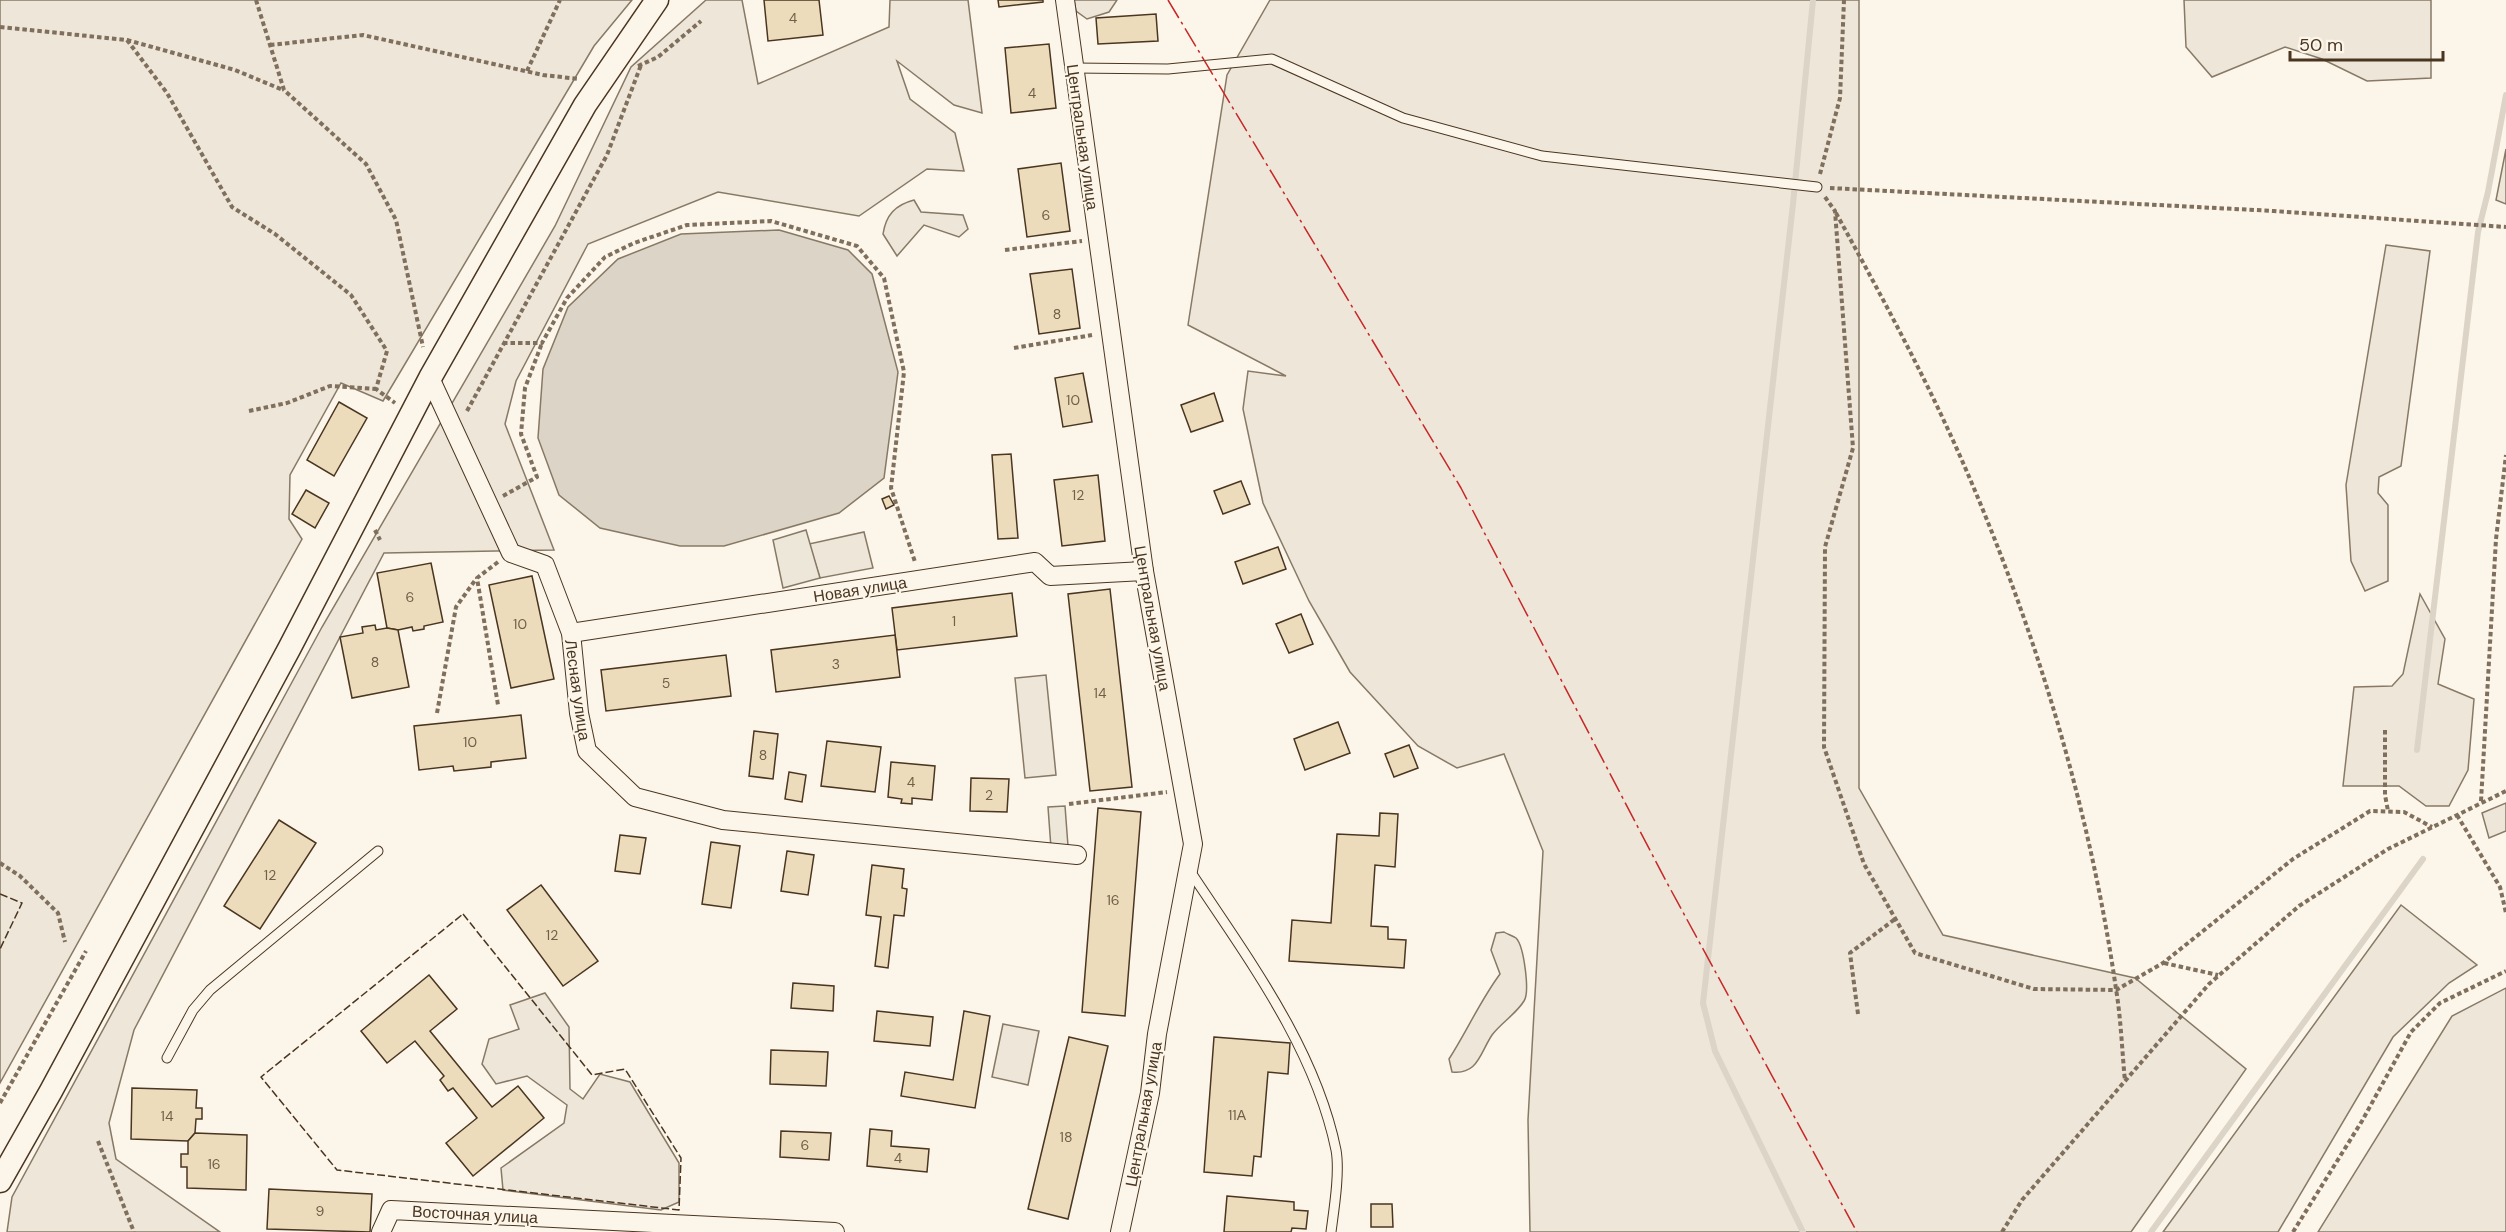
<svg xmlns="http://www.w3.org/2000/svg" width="2506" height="1232" font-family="'DM Sans',sans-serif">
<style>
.green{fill:#ede6d9;stroke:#887966;stroke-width:1.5}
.parking{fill:#ede7d9;stroke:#887966;stroke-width:1.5}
.water{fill:#dcd4c6;stroke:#887966;stroke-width:1.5}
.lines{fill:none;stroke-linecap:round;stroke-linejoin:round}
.stream{stroke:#dcd4c6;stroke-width:6}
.building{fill:#ecdcbc;stroke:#4a3520;stroke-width:1.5}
.service-casing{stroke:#4a3520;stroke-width:11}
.minor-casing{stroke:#4a3520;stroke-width:20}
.tertiary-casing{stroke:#4a3520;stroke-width:25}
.path{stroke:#7f6f5c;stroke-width:4;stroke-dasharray:4.5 3;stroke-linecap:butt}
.service{stroke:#fbf6e9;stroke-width:9}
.minor{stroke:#fbf6e9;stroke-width:18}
.tertiary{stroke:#fbf6e9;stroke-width:22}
.fence{stroke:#4a3520;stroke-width:1.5;stroke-dasharray:8 3;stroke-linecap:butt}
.power{stroke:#c62828;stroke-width:1.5;stroke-dasharray:21 4.5 3 4.5;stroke-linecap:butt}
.labels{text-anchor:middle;stroke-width:4.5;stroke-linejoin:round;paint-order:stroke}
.number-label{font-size:14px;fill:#725f47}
.street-label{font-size:16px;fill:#4a3520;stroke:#fbf6e9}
</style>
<rect width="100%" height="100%" fill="#fbf6e9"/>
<g class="green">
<path d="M0,0H632L594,46L383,401L341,383L290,475L289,519L302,539L0,1083Z"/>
<path d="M706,0H742L758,84L889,27L890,0H968L982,113L954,105L897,61L910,99L955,133L964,171L927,169L859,216L718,192L588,244L516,381L505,424L554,550L384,553L134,1030L109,1123L116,1159L220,1232H7L12,1197L322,627L555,226L631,67Z"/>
<path d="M1074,0H1117L1109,12L1087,19L1076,11Z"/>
<path d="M1270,0H1859V788L1943,935L2135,978L2246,1069L2131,1232H1530L1528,1120L1543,851L1504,754L1457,768L1418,746L1350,672L1309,601L1263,503L1243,409L1248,371L1286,376L1188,325L1227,75Z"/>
<path d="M2184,0H2431V78L2367,81L2322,59L2285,47L2212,77L2186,47Z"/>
<path d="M2506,149V204L2496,200Z"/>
<path d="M914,200L921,212L963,215L968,229L959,237L924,225L897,256L883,234C886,215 895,205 914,200Z"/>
<path d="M2386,245L2430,251L2401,466L2379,477L2378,493L2388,505V581L2365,591L2351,561L2346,485Z"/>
<path d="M864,532L873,568L820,578L809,544Z"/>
<path d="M2420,594L2445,639L2438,684L2474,699L2468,770L2449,806H2426L2399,786H2343L2354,687L2392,686L2403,674Z"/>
<path d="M1046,675L1056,775L1025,778L1015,678Z"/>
<path d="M2506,803V831L2489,838L2482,813Z"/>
<path d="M2401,905L2477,965L2449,983L2393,1037L2278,1232H2163Z"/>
<path d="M1504,932C1507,934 1513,936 1516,938C1524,946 1530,992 1524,1001C1516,1014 1501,1023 1492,1035C1480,1053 1478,1075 1452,1072L1449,1059C1467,1031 1480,1001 1500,974L1491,950L1496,933Z"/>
<path d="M2506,988V1232H2318L2452,1016Z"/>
<path d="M545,993L569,1027L570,1089L583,1099L600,1074L630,1082L679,1163V1202L661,1210L503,1190L501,1168L564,1123L567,1105L527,1076L496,1084L482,1064L489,1039L519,1029L510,1005Z"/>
<path d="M1003,1024L1039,1031L1028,1085L992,1077Z"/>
</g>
<g class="parking">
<path d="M806,530L820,578L783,588L773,540Z"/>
<path d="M1065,806L1068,846L1051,848L1048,807Z"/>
</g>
<path class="water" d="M779,230L848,250L872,274L898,372L884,478L839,513L724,546H680L600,528L559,495L538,438L543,369L568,307L618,259L681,234Z"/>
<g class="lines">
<g class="stream">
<path d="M2417,750L2478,232L2488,192L2506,95"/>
<path d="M1803,1232L1715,1051L1703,1003L1793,204L1813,0"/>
<path d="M2151,1232L2423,859"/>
</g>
</g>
<g class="building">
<path d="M764,0H819L823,35L768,41Z"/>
<path d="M998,0H1043V2L999,7Z"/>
<path d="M1156,14L1158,41L1098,44L1096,18Z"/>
<path d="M1049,44L1056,108L1011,113L1005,48Z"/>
<path d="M1061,163L1070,231L1027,237L1018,169Z"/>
<path d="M1072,269L1080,328L1039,334L1030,274Z"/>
<path d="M1083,373L1092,422L1063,427L1055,378Z"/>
<path d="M1214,393L1223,421L1191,432L1181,405Z"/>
<path d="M339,402L367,418L334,476L307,460Z"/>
<path d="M1011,454L1018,538L998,539L992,455Z"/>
<path d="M1098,475L1105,541L1062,546L1054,480Z"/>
<path d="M1241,481L1250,504L1223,514L1214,491Z"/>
<path d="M306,490L329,503L315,528L292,514Z"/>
<path d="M889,496L894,505L886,509L882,499Z"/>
<path d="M1278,547L1286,569L1243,584L1235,562Z"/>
<path d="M431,563L443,622L424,626V629L413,631L412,627L398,630L387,628L377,573Z"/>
<path d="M532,576L554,679L511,688L489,585Z"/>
<path d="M1110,589L1132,787L1090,791L1068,594Z"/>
<path d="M1012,593L1017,636L897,650L892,608Z"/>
<path d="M1301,614L1313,644L1289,653L1276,624Z"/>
<path d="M375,625L376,630L387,628L398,630L409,687L352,698L340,637L363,633L362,627Z"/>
<path d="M895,635L900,677L776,692L771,650Z"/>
<path d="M726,655L731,696L606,711L601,670Z"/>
<path d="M521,715L526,758L491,762V767L454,771L453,766L419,770L414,726Z"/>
<path d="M1338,722L1350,753L1305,770L1294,739Z"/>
<path d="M754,731L778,734L773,779L749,776Z"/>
<path d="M827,741L881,747L875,792L821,786Z"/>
<path d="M1409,745L1418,768L1394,777L1385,754Z"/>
<path d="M891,762L935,766L932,800L912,798V804L901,803L902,799L888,797Z"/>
<path d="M789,772L806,775L802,802L785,799Z"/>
<path d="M971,778L1009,779L1007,812L970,811Z"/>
<path d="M1098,808L1141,812L1125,1016L1082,1012Z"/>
<path d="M1380,813L1398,814L1395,867L1375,865L1371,926L1388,927V939L1406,940L1404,968L1289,961L1292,920L1331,923L1337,834L1379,836Z"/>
<path d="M279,820L316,843L260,929L224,906Z"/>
<path d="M620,835L646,838L640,874L615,871Z"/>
<path d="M711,842L740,846L731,908L702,904Z"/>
<path d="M787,851L814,855L808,895L781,891Z"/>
<path d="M872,865L904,869L902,888L907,889L904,916L894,915L888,968L875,966L881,917L866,915Z"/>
<path d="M541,885L598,961L563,986L507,910Z"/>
<path d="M429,975L457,1009L430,1031L492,1107L518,1086L544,1118L473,1176L446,1143L477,1118L453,1088L448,1091L440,1080L444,1076L415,1041L387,1063L361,1031Z"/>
<path d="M793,983L834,986L833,1011L791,1008Z"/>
<path d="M877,1011L933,1017L930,1046L874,1041Z"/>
<path d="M964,1011L990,1016L975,1108L901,1096L905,1072L953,1080Z"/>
<path d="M1069,1037L1108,1046L1068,1219L1028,1209Z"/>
<path d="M1214,1037L1290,1043L1288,1074L1268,1072L1261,1157L1254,1156L1252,1176L1204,1172Z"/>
<path d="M771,1050L828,1052L826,1086L770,1084Z"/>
<path d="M132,1088L197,1090L196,1108H202V1119H196L195,1133L188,1141L131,1139Z"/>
<path d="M870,1129L892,1131L891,1146L929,1149L927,1172L867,1166Z"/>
<path d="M781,1131L831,1133L829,1160L780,1157Z"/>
<path d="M195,1133L247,1135L246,1190L187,1188V1167H181V1154H188V1141Z"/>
<path d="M269,1189L372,1194L370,1232L267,1229Z"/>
<path d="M1227,1196L1294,1202V1210L1308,1211L1306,1229L1292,1228L1291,1232H1224Z"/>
<path d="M1371,1204H1392L1393,1227H1371Z"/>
</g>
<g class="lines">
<g class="service-casing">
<g id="service">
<path d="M1074,68L1168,69L1272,59L1403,118L1542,156L1817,187"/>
<path d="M1190,871C1246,956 1315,1047 1336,1150C1340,1172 1334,1209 1331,1232"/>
<path d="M167,1058L193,1010L210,990L378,851"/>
</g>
</g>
<g class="minor-casing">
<g id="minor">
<path d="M1065,0L1144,571L1193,844L1157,1034L1150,1093L1120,1232"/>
<path d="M430,378L511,553L545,565L571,633L579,713L587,751L635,797L723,820L1077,855"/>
<path d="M571,633L1035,562L1050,576L1144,571"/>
<path d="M381,1232L391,1210L835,1232"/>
</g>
</g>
<g class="tertiary-casing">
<path id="tertiary" d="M0,1181L51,1091L289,649L430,378L585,105L657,0"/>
</g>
<g class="path">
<path d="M256,0L284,90L366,164L396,220L423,347"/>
<path d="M0,27L127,40L235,70L283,90"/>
<path d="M127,40L167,93L232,207L275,234L351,295L387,351L376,389L395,403"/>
<path d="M270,45L363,35L543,75L579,79"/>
<path d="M638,66L658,57L701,21"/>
<path d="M527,71L560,0"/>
<path d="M1820,174L1840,98L1844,0"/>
<path d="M1830,188L2274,211L2506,227"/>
<path d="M1825,197L1835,211L1853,448L1825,547L1824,747L1864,864L1915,953L2034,989L2116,990L2163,963L2293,859L2370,811L2404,812L2432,827"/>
<path d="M1836,213C1881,295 1926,378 1964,465C2036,631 2090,809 2116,989C2121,1019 2122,1051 2125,1081"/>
<path d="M1005,250L1082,241"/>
<path d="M503,343H542L567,298L605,257L634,243L687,225L771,221L857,246L884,278L904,372L891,488L915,562"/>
<path d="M1014,348L1092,335"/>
<path d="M249,411L287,403L330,386L376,389"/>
<path d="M467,411L607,155L641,65"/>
<path d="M503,496L537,477L521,434L525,388L542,343"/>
<path d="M375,530L380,540"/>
<path d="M498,562L477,578L498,705"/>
<path d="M437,713L456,607L476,579"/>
<path d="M2385,730V795L2388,811"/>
<path d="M2481,801L2496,539L2506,455"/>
<path d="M1069,804L1167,792"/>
<path d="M2457,815L2500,887L2506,913"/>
<path d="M0,863L20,876L58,913L65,942"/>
<path d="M2164,963L2218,975"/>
<path d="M1858,1014L1850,953L1895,919"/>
<path d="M0,1103L86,951"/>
<path d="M98,1141L134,1232"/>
<path d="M2002,1232L2022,1200L2209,984L2299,906L2388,849L2506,791"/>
<path d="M2293,1232L2362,1121L2411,1032L2440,1003L2506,971"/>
</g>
<use href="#service" class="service"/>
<use href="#minor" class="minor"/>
<use href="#tertiary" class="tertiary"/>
<g class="fence">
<path d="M0,894L22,903L0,949"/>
<path d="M463,914L592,1075L625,1069L681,1158L679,1210L337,1170L261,1077Z"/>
</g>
<path class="power" d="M1168,0L1461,488L1666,881L1857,1232"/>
</g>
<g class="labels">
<g class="number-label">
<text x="793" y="23">4</text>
<text x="1032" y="98">4</text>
<text x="1046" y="220">6</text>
<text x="1057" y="319">8</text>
<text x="1073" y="405">10</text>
<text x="1078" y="500">12</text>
<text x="410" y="602">6</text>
<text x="954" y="626">1</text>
<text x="520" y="629">10</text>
<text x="375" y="667">8</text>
<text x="836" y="669">3</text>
<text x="666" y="688">5</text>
<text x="1100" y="698">14</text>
<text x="470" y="747">10</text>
<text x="763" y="760">8</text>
<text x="911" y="787">4</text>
<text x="989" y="800">2</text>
<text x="270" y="880">12</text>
<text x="1113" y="905">16</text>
<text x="552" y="940">12</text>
<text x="1237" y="1120">11А</text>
<text x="167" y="1121">14</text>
<text x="1066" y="1142">18</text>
<text x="805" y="1150">6</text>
<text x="898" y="1163">4</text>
<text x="214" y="1169">16</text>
<text x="320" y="1216">9</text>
</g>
<g class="street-label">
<text transform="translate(1083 137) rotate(82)" y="6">Центральная улица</text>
<text transform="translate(860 589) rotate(-9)" y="6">Новая улица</text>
<text transform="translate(1153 618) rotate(80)" y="6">Центральная улица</text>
<text transform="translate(578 690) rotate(82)" y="6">Лесная улица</text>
<text transform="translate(1143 1114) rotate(-80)" y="6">Центральная улица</text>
<text transform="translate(475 1214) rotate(3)" y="6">Восточная улица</text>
</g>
</g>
<path d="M2290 51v9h153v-9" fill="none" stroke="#4a3520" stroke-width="3"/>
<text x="2299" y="51" font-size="18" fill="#4a3520" stroke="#fbf6e9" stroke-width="4.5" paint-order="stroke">50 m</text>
</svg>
